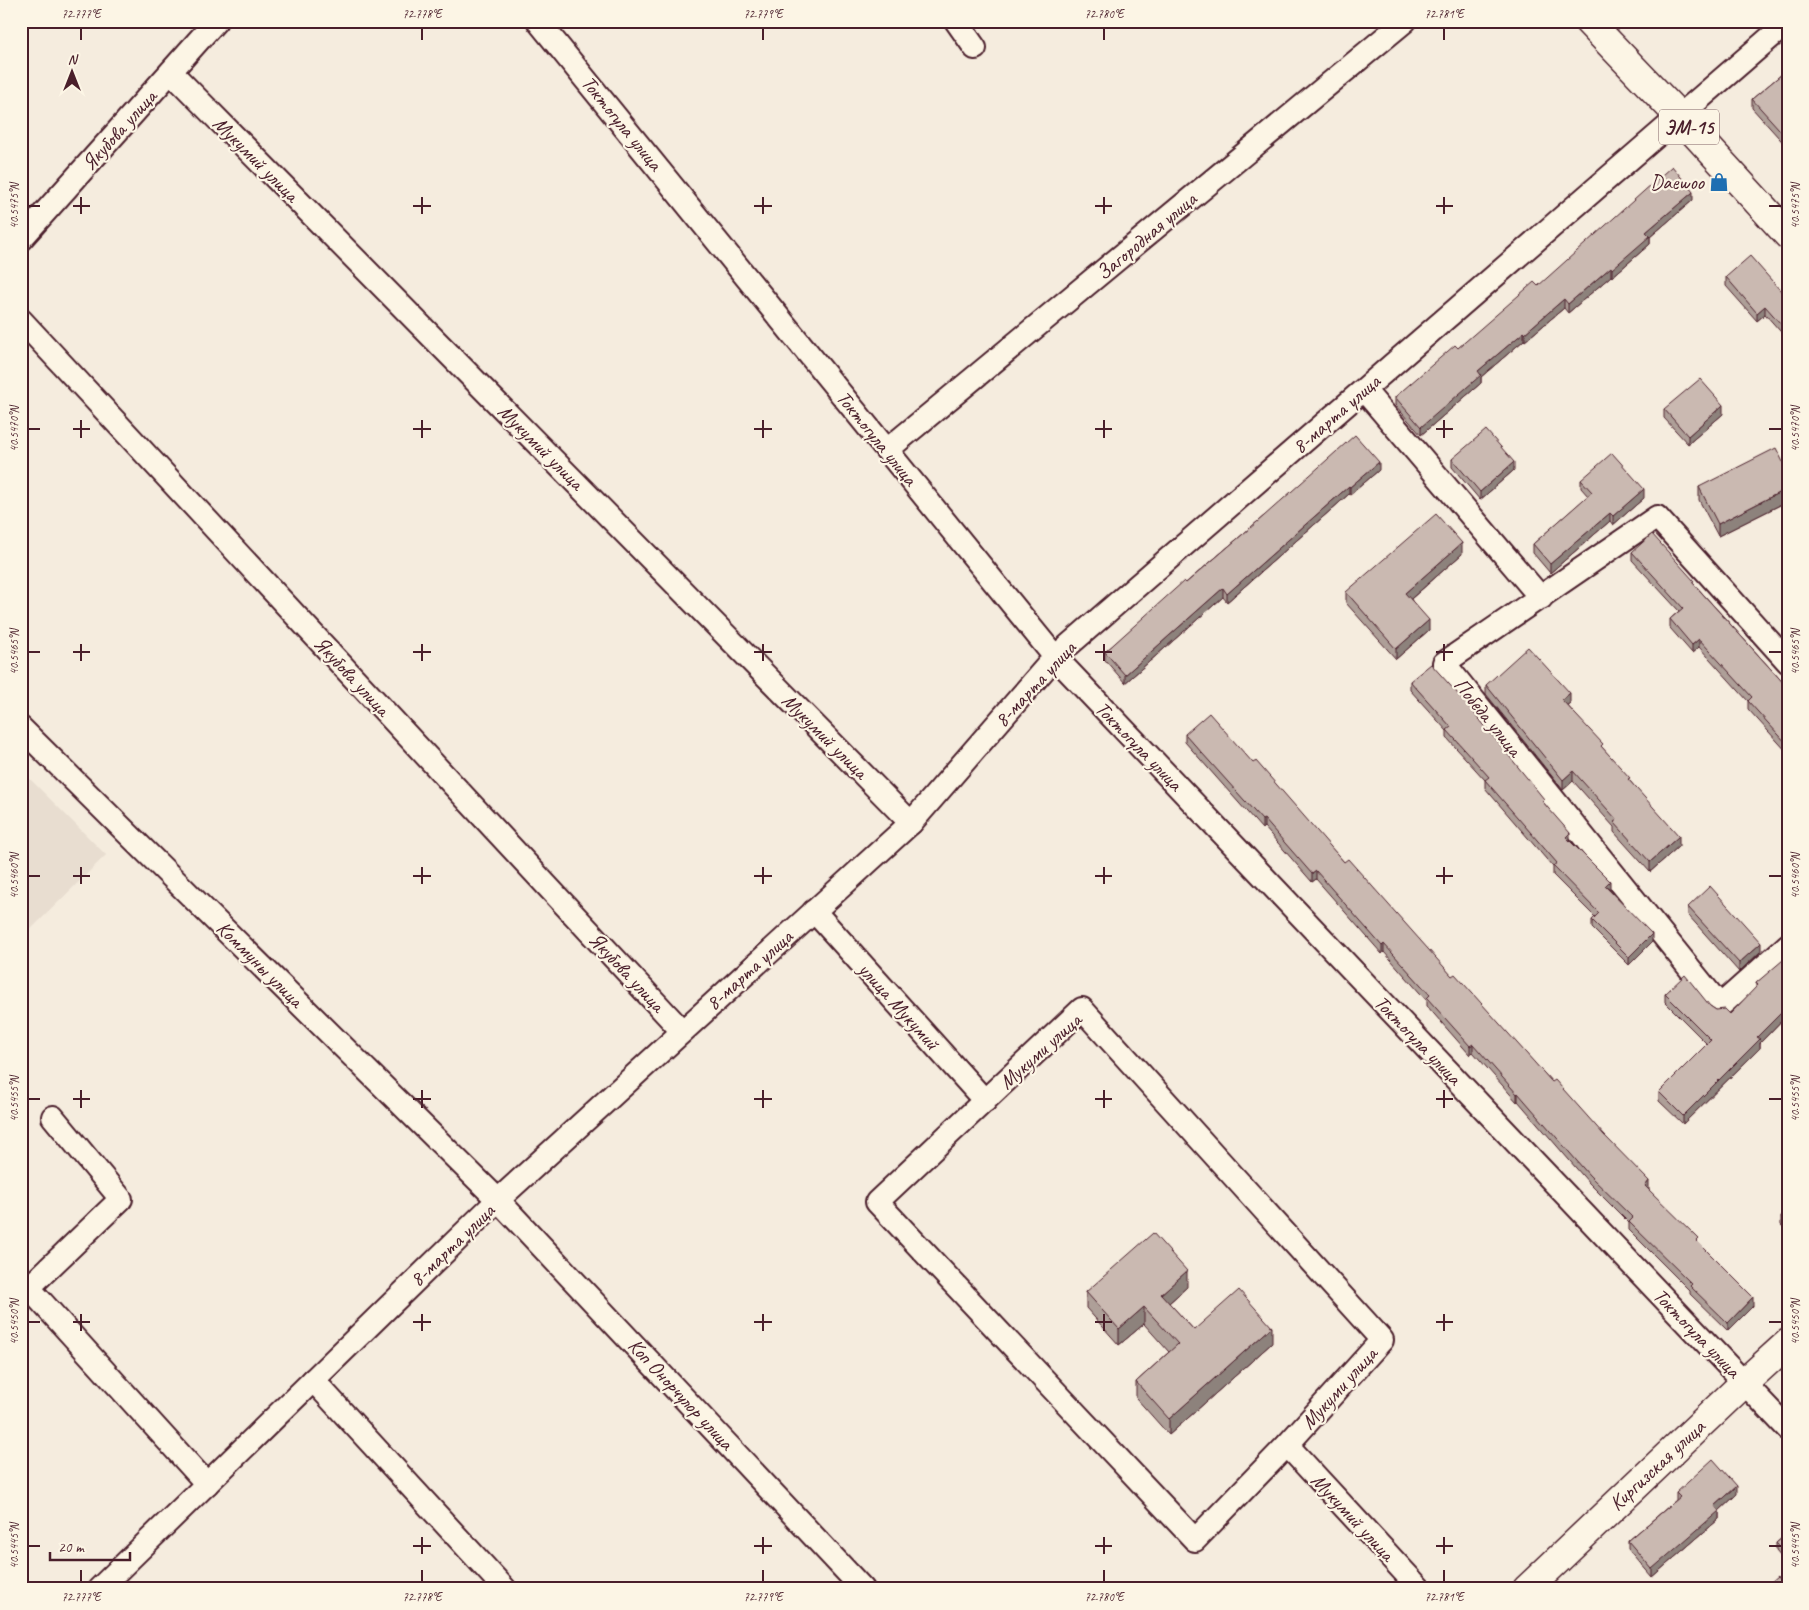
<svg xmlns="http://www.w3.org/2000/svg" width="1809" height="1610" font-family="Caveat,sans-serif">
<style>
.built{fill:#e8ddd0}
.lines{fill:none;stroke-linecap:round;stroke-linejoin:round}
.minor-casing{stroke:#4a1f2b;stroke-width:26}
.tertiary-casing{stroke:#4a1f2b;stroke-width:31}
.primary-casing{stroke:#4a1f2b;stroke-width:31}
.minor{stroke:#fcf5e5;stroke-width:22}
.tertiary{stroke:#fcf5e5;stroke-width:28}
.primary{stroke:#fcf5e5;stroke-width:28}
.wall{fill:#ae9f98;stroke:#4a1f2b}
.shaded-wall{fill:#8d827c;stroke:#4a1f2b}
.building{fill:#cab9b1;stroke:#4a1f2b}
.ticks{fill:none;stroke:#4a1f2b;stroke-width:2}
.labels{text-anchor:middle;stroke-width:4.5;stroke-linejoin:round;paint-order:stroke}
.shield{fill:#fcf5e5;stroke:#7f5f63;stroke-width:1}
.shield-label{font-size:20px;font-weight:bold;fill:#4a1f2b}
.street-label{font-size:21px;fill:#4a1f2b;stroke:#fcf5e5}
.poi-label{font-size:21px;fill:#4a1f2b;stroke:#fcf5e5;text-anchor:end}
.neatline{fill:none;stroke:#4a1f2b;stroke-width:2}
.ticks-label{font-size:12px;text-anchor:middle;fill:#4a1f2b}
</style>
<rect width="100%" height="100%" fill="#f5ecde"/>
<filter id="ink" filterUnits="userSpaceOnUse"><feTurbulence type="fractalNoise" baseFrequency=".02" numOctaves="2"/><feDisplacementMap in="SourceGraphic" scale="10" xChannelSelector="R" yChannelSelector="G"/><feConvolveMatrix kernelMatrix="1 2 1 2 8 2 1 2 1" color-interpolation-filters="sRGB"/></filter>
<g filter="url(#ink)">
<path class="built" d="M21,770L106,855L21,939Z"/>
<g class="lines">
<g class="minor-casing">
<g id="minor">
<path d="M538,21L1055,657L1788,1429"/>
<path d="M956,21L975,48"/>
<path d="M171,72L911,823"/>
<path d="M21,239L216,21"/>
<path d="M21,320L682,1031"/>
<path d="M1364,390L1541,598"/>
<path d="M887,450L1405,21"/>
<path d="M1788,662L1657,517L1444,663L1720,1006L1788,945"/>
<path d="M21,728L498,1200L863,1589"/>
<path d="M814,911L985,1101"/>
<path d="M1082,1009L1382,1340L1287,1445L1195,1540L877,1202Z"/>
<path d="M29,1288L207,1484"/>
<path d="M21,1295L121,1199L53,1117"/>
<path d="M313,1380L505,1589"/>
<path d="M1287,1445L1420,1589"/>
<path d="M99,1589L498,1200L911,823L1055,657L1788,22"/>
</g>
</g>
<g class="tertiary-casing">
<path id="tertiary" d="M1527,1589L1744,1383L1788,1343"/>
</g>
<g class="primary-casing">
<path id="primary" d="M1588,21L1679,116L1788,235"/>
</g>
<use href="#minor" class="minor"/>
<use href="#tertiary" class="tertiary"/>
<use href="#primary" class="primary"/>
</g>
<g class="wall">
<path d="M1788,69V148L1752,108V99Z"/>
<path d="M1693,200L1650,237V244L1612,277L1611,276L1568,313L1564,308L1525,341L1524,340L1481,377V383L1421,435L1395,405V397L1538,286Z"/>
<path d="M1726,277L1788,299V340L1765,314L1757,321L1726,286Z"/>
<path d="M1664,409L1723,414L1688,444L1664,418Z"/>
<path d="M1452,459L1514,470L1480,500L1452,467Z"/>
<path d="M1379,470L1350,495L1349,494L1227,602L1223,597L1125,683L1105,660V652L1264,516Z"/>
<path d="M1788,472V501L1718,536L1699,500V487Z"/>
<path d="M1581,480L1644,498L1613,525L1610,521L1550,573L1533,553V544L1588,496L1581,488Z"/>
<path d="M1632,552L1694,584L1788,688V753L1748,709V701L1699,647L1692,653L1670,628V619L1679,611L1632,560Z"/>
<path d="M1462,554L1411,599L1429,630L1396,659L1346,603V592Z"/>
<path d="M1410,681L1544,803L1570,841L1652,942L1629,965L1592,928V920L1595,917L1553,875V867L1485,788V780L1447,738V731L1410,690Z"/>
<path d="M1486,685L1570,703L1567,705L1630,781L1679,846L1650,872L1614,832V827L1573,781L1563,790L1486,694Z"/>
<path d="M1185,734L1253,763L1344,862L1552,1082L1649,1189V1190L1699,1244L1753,1306L1728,1331L1690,1294V1291L1629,1230V1223L1589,1183L1518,1101L1517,1102L1473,1052L1470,1055L1427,1006V1001L1384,952L1382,954L1316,879L1312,882L1264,827L1262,829L1185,742Z"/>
<path d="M1688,907L1761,951L1739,972L1688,915Z"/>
<path d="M1788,959V1014L1760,1043V1048L1683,1124L1659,1101V1092L1707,1044L1665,1002V994L1710,1006L1716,1010L1730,1014L1756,988V983Z"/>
<path d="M1788,1210V1231L1781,1225V1217Z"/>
<path d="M1187,1287L1169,1303L1194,1330L1272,1343L1169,1435L1136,1398V1382L1169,1352L1144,1324L1119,1345L1086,1308V1292Z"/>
<path d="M1676,1493L1737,1494L1719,1511V1519L1652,1577L1628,1549V1541L1676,1500Z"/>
<path d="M1788,1533V1565L1776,1551V1543Z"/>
</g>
<g class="shaded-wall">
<path d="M1693,192V200L1650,237V244L1612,277V269L1646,232Z"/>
<path d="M1611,267V276L1568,313V304Z"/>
<path d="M1564,299V308L1525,341V333Z"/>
<path d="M1765,306V314L1757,321V313Z"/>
<path d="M1524,332V340L1481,377V383L1421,435V427L1478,371Z"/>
<path d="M1723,405V414L1688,444V436Z"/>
<path d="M1379,462V470L1350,495V487Z"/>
<path d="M1514,462V470L1480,500V492Z"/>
<path d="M1349,486V494L1227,602V594Z"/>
<path d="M1788,488V501L1718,536V524Z"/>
<path d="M1644,489V498L1613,525V516Z"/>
<path d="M1610,513V521L1550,573V564Z"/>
<path d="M1462,543V554L1405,604V593Z"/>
<path d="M1223,588V597L1125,683V675Z"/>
<path d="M1429,620V630L1396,659V649Z"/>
<path d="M1699,639V647L1692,653V645Z"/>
<path d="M1570,693V703L1562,709V700Z"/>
<path d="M1573,771V781L1563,790V780Z"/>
<path d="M1264,819V827L1262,829V820Z"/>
<path d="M1570,833V842L1566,837Z"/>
<path d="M1679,836V846L1650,872V862Z"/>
<path d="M1316,871V879L1312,882V874Z"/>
<path d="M1610,881V890L1605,886Z"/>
<path d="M1652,934V942L1629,965V957Z"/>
<path d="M1761,943V951L1739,972V963Z"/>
<path d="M1384,944V952L1382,954V946Z"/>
<path d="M1788,1006V1014L1760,1043V1048L1683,1124V1116L1757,1037Z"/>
<path d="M1473,1044V1052L1470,1055V1046Z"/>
<path d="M1518,1093V1101L1517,1102V1094Z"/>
<path d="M1649,1181V1189L1645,1194V1186Z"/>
<path d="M1187,1271V1287L1161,1310V1294Z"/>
<path d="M1753,1297V1306L1728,1331V1323Z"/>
<path d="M1144,1307V1324L1119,1345V1329Z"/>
<path d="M1272,1327V1343L1169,1435V1419Z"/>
<path d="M1737,1486V1494L1719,1511V1519L1652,1577V1569L1715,1506Z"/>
</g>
<g class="building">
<path d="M1788,69V139L1752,99Z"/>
<path d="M1672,166L1693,192L1646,232L1650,236L1612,269L1611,267L1568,304L1564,299L1525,333L1524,332L1478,371L1481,375L1421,427L1395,397L1455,345L1458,348L1534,282L1538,286Z"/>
<path d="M1750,256L1788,299V332L1765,306L1757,313L1726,277Z"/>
<path d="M1700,379L1723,405L1688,436L1664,409Z"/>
<path d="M1486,430L1514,462L1480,492L1452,459Z"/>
<path d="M1355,435L1379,462L1350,487L1349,486L1227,594L1223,588L1125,675L1105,652L1184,581L1186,583L1264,516Z"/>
<path d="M1776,448L1788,472V488L1718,524L1699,487Z"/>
<path d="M1612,453L1644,489L1613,516L1610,513L1550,564L1533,544L1592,492L1581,480Z"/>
<path d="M1436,514L1462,543L1405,593L1429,620L1396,649L1346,592Z"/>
<path d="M1652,534L1694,581L1692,582L1788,688V745L1748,701L1752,697L1699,639L1692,645L1670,619L1683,608L1632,552Z"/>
<path d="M1528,647L1570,693L1562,700L1603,744L1601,746L1630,778L1628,779L1679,836L1650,862L1614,822L1617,820L1573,771L1563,780L1486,685Z"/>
<path d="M1431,664L1467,704L1544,799L1542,801L1570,833L1566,837L1610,881L1605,886L1652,934L1629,957L1592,920L1599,913L1553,866L1557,863L1485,780L1489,777L1447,730L1451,727L1410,681Z"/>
<path d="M1209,713L1253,763L1256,761L1344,862L1348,859L1452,976L1455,974L1552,1082L1555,1080L1604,1135L1649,1181L1645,1186L1699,1239L1697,1241L1753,1297L1728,1323L1690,1286L1692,1284L1629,1222L1633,1218L1589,1175L1518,1093L1517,1094L1473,1044L1470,1046L1427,998L1430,995L1384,944L1382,946L1316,871L1312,874L1264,819L1262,820L1185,734Z"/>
<path d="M1710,886L1761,943L1739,963L1688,907Z"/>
<path d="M1788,959V1006L1757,1037L1760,1039L1683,1116L1659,1092L1711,1040L1665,994L1685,975L1710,1006L1716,1010L1725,1009L1730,1014L1758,985L1756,983L1783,960L1785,962Z"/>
<path d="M1788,1210V1223L1781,1217Z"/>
<path d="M1153,1233L1187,1271L1161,1294L1194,1330L1239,1290L1272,1327L1169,1419L1136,1382L1178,1344L1144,1307L1119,1329L1086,1292Z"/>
<path d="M1713,1459L1737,1486L1715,1506L1719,1511L1652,1569L1628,1541L1680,1497L1676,1493Z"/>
<path d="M1788,1533V1556L1776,1543Z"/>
<path d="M1777,1578L1786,1589H1764Z"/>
</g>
</g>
<path class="ticks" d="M81,28V40M422,28V40M763,28V40M1104,28V40M1444,28V40M81,197V214M422,197V214M763,197V214M1104,197V214M1444,197V214M28,206H40M73,206H90M413,206H431M754,206H772M1095,206H1112M1436,206H1453M1769,206H1782M81,420V438M422,420V438M763,420V438M1104,420V438M1444,420V438M28,429H40M73,429H90M413,429H431M754,429H772M1095,429H1112M1436,429H1453M1769,429H1782M81,644V661M422,644V661M763,644V661M1104,644V661M1444,644V661M28,652H40M73,652H90M413,652H431M754,652H772M1095,652H1112M1436,652H1453M1769,652H1782M81,867V884M422,867V884M763,867V884M1104,867V884M1444,867V884M28,876H40M73,876H90M413,876H431M754,876H772M1095,876H1112M1436,876H1453M1769,876H1782M81,1090V1108M422,1090V1108M763,1090V1108M1104,1090V1108M1444,1090V1108M28,1099H40M73,1099H90M413,1099H431M754,1099H772M1095,1099H1112M1436,1099H1453M1769,1099H1782M81,1314V1331M422,1314V1331M763,1314V1331M1104,1314V1331M1444,1314V1331M28,1322H40M73,1322H90M413,1322H431M754,1322H772M1095,1322H1112M1436,1322H1453M1769,1322H1782M422,1537V1554M763,1537V1554M1104,1537V1554M1444,1537V1554M28,1546H40M413,1546H431M754,1546H772M1095,1546H1112M1436,1546H1453M1769,1546H1782M81,1570V1582M422,1570V1582M763,1570V1582M1104,1570V1582M1444,1570V1582"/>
<defs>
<g id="shop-bare" transform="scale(1.5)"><path d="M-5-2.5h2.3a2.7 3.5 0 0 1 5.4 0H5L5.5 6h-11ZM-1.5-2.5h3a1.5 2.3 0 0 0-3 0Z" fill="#1f6fb2" stroke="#fcf5e5" stroke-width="2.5" paint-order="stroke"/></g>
</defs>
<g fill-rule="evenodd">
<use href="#shop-bare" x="1719" y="182"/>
</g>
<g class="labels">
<rect class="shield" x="1659" y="109.5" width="60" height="35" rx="4"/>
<g class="shield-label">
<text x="1689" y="134">ЭМ-15</text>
</g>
<g class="street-label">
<text transform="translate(622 123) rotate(51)" y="7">Токтогула улица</text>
<text transform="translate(119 130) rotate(-48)" y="7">Якубова улица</text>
<text transform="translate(256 159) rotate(45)" y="7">Мукумий улица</text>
<text transform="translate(1146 236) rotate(-40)" y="7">Загородная улица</text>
<text transform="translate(1336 414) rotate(-41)" y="7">8-марта улица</text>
<text transform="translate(877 438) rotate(51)" y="7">Токтогула улица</text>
<text transform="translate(541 447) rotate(45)" y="7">Мукумий улица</text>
<text transform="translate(352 676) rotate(47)" y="7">Якубова улица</text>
<text transform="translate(1035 684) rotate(-47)" y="7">8-марта улица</text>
<text transform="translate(1488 717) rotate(51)" y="7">Победа улица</text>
<text transform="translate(825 736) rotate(45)" y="7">Мукумий улица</text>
<text transform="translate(1139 746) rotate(46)" y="7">Токтогула улица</text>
<text transform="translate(260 964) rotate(45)" y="7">Коммуны улица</text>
<text transform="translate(749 970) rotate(-42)" y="7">8-марта улица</text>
<text transform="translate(627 972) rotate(47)" y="7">Якубова улица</text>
<text transform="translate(899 1006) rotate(48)" y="7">улица Мукумий</text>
<text transform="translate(1418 1040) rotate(46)" y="7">Токтогула улица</text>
<text transform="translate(1040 1051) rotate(-42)" y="7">Мукуми улица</text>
<text transform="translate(452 1245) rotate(-44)" y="7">8-марта улица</text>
<text transform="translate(1697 1333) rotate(46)" y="7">Токтогула улица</text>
<text transform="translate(1339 1388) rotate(-48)" y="7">Мукуми улица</text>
<text transform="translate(681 1394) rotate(47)" y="7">Коп Онорчулор улица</text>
<text transform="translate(1657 1465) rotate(-43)" y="7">Киргизская улица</text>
<text transform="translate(1353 1517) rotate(47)" y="7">Мукумий улица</text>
</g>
<g class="poi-label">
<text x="1704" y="189">Daewoo</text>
</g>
</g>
<rect width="1809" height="1610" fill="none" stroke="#fcf5e5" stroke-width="55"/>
<g transform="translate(72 72)" stroke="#fcf5e5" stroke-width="4" paint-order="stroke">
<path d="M0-4L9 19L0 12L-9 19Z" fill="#4a1f2b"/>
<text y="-8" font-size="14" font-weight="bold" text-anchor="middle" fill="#4a1f2b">N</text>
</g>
<path d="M50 1552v8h80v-8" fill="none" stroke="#4a1f2b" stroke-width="2.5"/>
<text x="58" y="1552" font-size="15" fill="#4a1f2b" stroke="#fcf5e5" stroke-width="4" paint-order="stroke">20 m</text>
<rect x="28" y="28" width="1754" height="1554" class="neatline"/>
<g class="ticks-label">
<text x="81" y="18">72.777°E</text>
<text x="422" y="18">72.778°E</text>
<text x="763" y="18">72.779°E</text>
<text x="1104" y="18">72.780°E</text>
<text x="1444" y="18">72.781°E</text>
<text transform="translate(14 206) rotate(-90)" y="4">40.5475°N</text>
<text transform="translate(1795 206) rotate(-90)" y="4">40.5475°N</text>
<text transform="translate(14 429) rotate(-90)" y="4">40.5470°N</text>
<text transform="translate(1795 429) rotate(-90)" y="4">40.5470°N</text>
<text transform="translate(14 652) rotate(-90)" y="4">40.5465°N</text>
<text transform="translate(1795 652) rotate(-90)" y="4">40.5465°N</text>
<text transform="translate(14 876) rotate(-90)" y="4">40.5460°N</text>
<text transform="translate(1795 876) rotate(-90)" y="4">40.5460°N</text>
<text transform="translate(14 1099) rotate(-90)" y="4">40.5455°N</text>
<text transform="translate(1795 1099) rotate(-90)" y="4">40.5455°N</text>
<text transform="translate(14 1322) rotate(-90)" y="4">40.5450°N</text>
<text transform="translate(1795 1322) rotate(-90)" y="4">40.5450°N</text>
<text transform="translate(14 1546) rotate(-90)" y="4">40.5445°N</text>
<text transform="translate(1795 1546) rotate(-90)" y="4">40.5445°N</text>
<text x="81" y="1601">72.777°E</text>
<text x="422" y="1601">72.778°E</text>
<text x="763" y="1601">72.779°E</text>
<text x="1104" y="1601">72.780°E</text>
<text x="1444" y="1601">72.781°E</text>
</g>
</svg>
